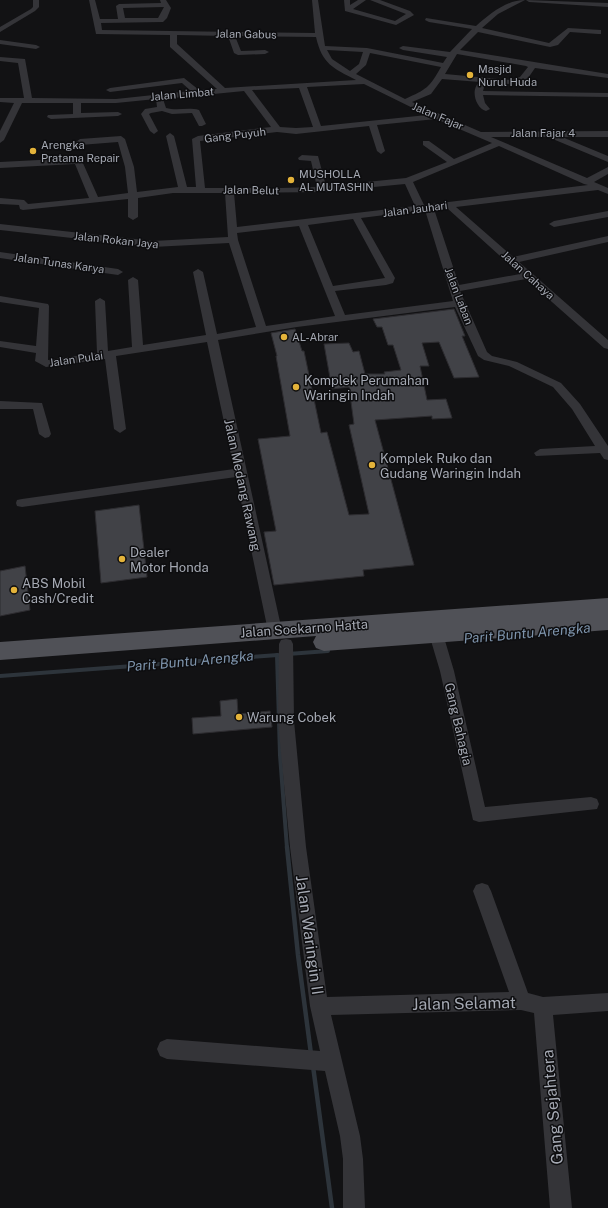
<svg xmlns="http://www.w3.org/2000/svg" width="608" height="1208" font-family="'Public Sans',sans-serif">
<style>
.lines{fill:none;stroke-linecap:round;stroke-linejoin:round}
.stream-far1{stroke:#2d343b;stroke-width:4}
.stream{stroke:#2d343b;stroke-width:4.5}
.building{fill:#414247;stroke:#2d2c30}
.minor{fill:#343438;fill-rule:evenodd}
.primary{fill:#505157;fill-rule:evenodd}
.poi-dot{fill:#e4b33a;stroke:#0d0d0f;stroke-width:1.5}
.labels{text-anchor:middle;stroke-width:3;stroke-linejoin:round;paint-order:stroke}
.far-street-label{font-size:11px;fill:#a5a9b3;stroke:#0d0d0f}
.far-poi-label{font-size:11px;fill:#a5a9b3;stroke:#0d0d0f;text-anchor:start}
.poi-label{font-size:13px;fill:#a5a9b3;stroke:#0d0d0f;text-anchor:start}
.street-label{font-size:13px;fill:#a5a9b3;stroke:#0d0d0f}
.water-label{font-size:14px;font-style:italic;fill:#7e94ac;stroke:#0d0d0f}
.near-street-label{font-size:16px;fill:#a5a9b3;stroke:#0d0d0f}
</style>
<rect width="100%" height="100%" fill="#121214"/>
<g class="lines">
<g class="stream-far1">
<path d="M288,654L328,651"/>
<path d="M277,655L280,755L287,848"/>
<path d="M0,676L278,655"/>
</g>
<g class="stream">
<path d="M287,847L298,955L311,1054"/>
<path d="M313,1066L332,1208"/>
</g>
</g>
<g class="building">
<path d="M454,309L465,336H462L479,377L454,378L439,342L422,343L429,366H420L427,400L446,399L452,418L432,419V416L375,420L414,565L363,570L364,576L274,585L264,532L276,531L258,439L290,436L276,356H277L271,333L295,329L302,351H304L321,433L327,432L349,515L369,514L349,425L354,424L349,387L332,389L324,344L349,343L353,352L359,351L365,374H385L384,372L401,370L393,345H388L382,327H377L373,319Z"/>
<path d="M139,505L147,577L101,583L95,511Z"/>
<path d="M25,566L30,610L0,616V571Z"/>
<path d="M237,699L238,714L270,711L272,727L193,734L192,718L221,716L220,701Z"/>
</g>
<g class="lines">
<g class="minor">
<path d="M33,0H39V7L35,11L0,32V27L31,9L33,7Z"/>
<path d="M89,0H95L100,19H118L116,6L119,4L161,3L160,0H166L171,8L167,18L163,22L101,23L102,30L315,33L312,0H318L325,46L367,48L443,63L447,57L403,50L399,48L403,46L450,52L472,29L429,22L425,20L426,18L476,26C490,14 506,0 525,0L498,14L482,28L549,43L568,28L601,30V34H598L570,32L558,45L550,47L478,32L460,50L608,74V78L535,68L526,81L510,84L482,82L485,84L483,91L608,93V97L483,95L485,103L490,109L486,111C475,108 470,88 480,82L442,79L431,94L412,102L481,132L608,131V137H562L608,156V162L548,137H491L587,178L608,167V174L594,182L608,188V194L598,190L456,207L513,257L608,236V242L519,262L608,340V349L604,348L526,279L460,291L487,352L492,356L517,362L561,383L580,404L608,446V460L604,459L600,453L536,456L534,453L540,449L595,446L572,409L553,387L509,366L484,360L478,356L455,307L297,327L218,340L282,631L280,635L275,636L270,635L268,631L236,477L22,507L17,506L16,503L17,500L22,499L234,469L207,342L116,356L126,429L120,433L114,429L105,359L46,367L35,361L36,353L0,347V341L36,346L39,308L0,302V296L48,304L49,306L48,360L97,353L95,301L100,298L105,301L108,351L132,347L128,280L133,277L138,280L143,345L206,335L193,272L198,269L203,272L217,334L256,327L229,243L153,247L0,230V224L153,241L228,237L225,193H173L138,198V217L133,220L128,217V199L23,210L20,209L19,205L0,204V198L24,200L28,204L89,198L75,164L0,168V162L78,158L82,161L98,197L128,193L125,167L118,142L80,145L76,142L80,139L121,136L125,139L134,167L137,192L178,187L166,136L170,133L174,136L187,187H196L192,139L198,136L271,127L244,91L163,99L166,108C177,111 188,107 199,110L206,124L202,126H199L192,113L172,114L162,111L151,113L149,114L158,131L154,134L150,131L141,114L145,109L157,107L156,99L116,103H81V113L118,112L122,114L118,116L51,119L47,117L48,115L73,114V103H22L4,140L0,143V131L14,103L0,102V98H24L18,63L0,61V57L25,59L32,98L116,99L191,91L182,83L110,92L106,90L110,88L184,78L199,90L217,89L170,47V35L96,34ZM164,7L158,18H125L123,8ZM177,35L228,36L234,53L238,55L265,54L269,52L265,50L241,51L235,36L316,37C322,64 333,68 356,80L225,88L177,44ZM327,50L363,52L359,64L350,71L332,59ZM370,53L441,67C429,88 427,89 405,99L356,74L366,65ZM457,54L526,66L528,67L520,77L510,80L445,74ZM364,84L427,115L321,126L307,87ZM299,88L313,127L296,128L280,127L252,90ZM436,119L492,143L454,159L429,141H423V145L447,162L406,178L326,186L318,156L302,155L298,158L299,160L311,161L317,187L281,188H205L200,141L277,132L296,134L369,126L377,151L381,154L385,151L377,125ZM499,146L584,184L588,185L424,205L413,182ZM405,184L415,206L237,227L234,193L322,192ZM447,208L520,274L459,285L434,209ZM425,210L453,301L345,315L335,291L386,285L393,283L395,278L361,218ZM353,219L385,278L333,286L308,225ZM299,226L335,316L266,326L238,240L237,233Z"/>
<path d="M344,0H350V5L358,0H366L353,9L395,21L406,14L370,0H380L410,11L414,15L396,25L345,11Z"/>
<path d="M526,0L608,3V7L529,2Z"/>
<path d="M0,40L36,45L40,47L36,49L0,44Z"/>
<path d="M608,211V217L554,227L549,224L554,221Z"/>
<path d="M0,252L118,269L123,272L118,275L0,258Z"/>
<path d="M0,401L42,403L51,434L49,437L45,438L39,434L33,409H0Z"/>
<path d="M436,629L441,630L443,634L454,671L485,807L591,797L597,799L599,804L597,809L479,822L473,820L440,671L429,634L431,630Z"/>
<path d="M286,639L291,640L293,644L294,721L306,847L327,997L509,992L473,891L476,885L482,883L488,885L491,891L528,993L543,997L608,993V1011L553,1015L572,1208H550L534,1013L521,1010L331,1015L360,1136L363,1159L365,1208H343V1159L340,1136L325,1071L167,1059L160,1056L157,1049L160,1042L167,1039L320,1051L310,1006L290,847L278,721L279,644L281,640Z"/>
</g>
<path class="primary" d="M608,598V630L324,651L316,648L313,642L316,636L0,660V642Z"/>
</g>
<g class="poi-dot">
<circle cx="470" cy="75" r="4"/>
<circle cx="33" cy="151" r="4"/>
<circle cx="291" cy="180" r="4"/>
<circle cx="284" cy="337" r="4"/>
<circle cx="296" cy="387" r="4"/>
<circle cx="372" cy="465" r="4"/>
<circle cx="122" cy="559" r="4"/>
<circle cx="14" cy="590" r="4"/>
<circle cx="239" cy="717" r="4"/>
</g>
<g class="labels">
<g class="far-street-label">
<text transform="translate(246 34) rotate(1)" y="4">Jalan Gabus</text>
<text transform="translate(182 94) rotate(-5)" y="4">Jalan Limbat</text>
<text transform="translate(438 116) rotate(23)" y="4">Jalan Fajar</text>
<text x="543" y="137">Jalan Fajar 4</text>
<text transform="translate(235 135) rotate(-7)" y="4">Gang Puyuh</text>
<text transform="translate(251 190) rotate(1)" y="4">Jalan Belut</text>
<text transform="translate(415 209) rotate(-7)" y="4">Jalan Jauhari</text>
<text transform="translate(116 240) rotate(6)" y="4">Jalan Rokan Jaya</text>
<text transform="translate(59 263) rotate(8)" y="4">Jalan Tunas Karya</text>
<text transform="translate(528 275) rotate(42)" y="4">Jalan Cahaya</text>
<text transform="translate(459 296) rotate(69)" y="4">Jalan Laban</text>
<text transform="translate(76 359) rotate(-8)" y="4">Jalan Pulai</text>
</g>
<g class="far-poi-label">
<text x="478" y="73">Masjid<tspan x="478" dy="13">Nurul Huda</tspan></text>
<text x="41" y="149">Arengka<tspan x="41" dy="13">Pratama Repair</tspan></text>
<text x="299" y="178">MUSHOLLA<tspan x="299" dy="13">AL MUTASHIN</tspan></text>
<text x="292" y="341">AL-Abrar</text>
</g>
<g class="poi-label">
<text x="304" y="385">Komplek Perumahan<tspan x="304" dy="15">Waringin Indah</tspan></text>
<text x="380" y="463">Komplek Ruko dan<tspan x="380" dy="15">Gudang Waringin Indah</tspan></text>
<text x="130" y="557">Dealer<tspan x="130" dy="15">Motor Honda</tspan></text>
<text x="22" y="588">ABS Mobil<tspan x="22" dy="15">Cash/Credit</tspan></text>
<text x="247" y="722">Warung Cobek</text>
</g>
<g class="street-label">
<text transform="translate(243 485) rotate(78)" y="5">Jalan Medang Rawang</text>
<text transform="translate(304 628) rotate(-4)" y="5">Jalan Soekarno Hatta</text>
<text transform="translate(459 724) rotate(77)" y="5">Gang Bahagia</text>
</g>
<g class="water-label">
<text transform="translate(527 633) rotate(-5)" y="5">Parit Buntu Arengka</text>
<text transform="translate(190 661) rotate(-5)" y="5">Parit Buntu Arengka</text>
</g>
<g class="near-street-label">
<text transform="translate(310 935) rotate(82)" y="6">Jalan Waringin II</text>
<text transform="translate(464 1003) rotate(-1)" y="6">Jalan Selamat</text>
<text transform="translate(552 1107) rotate(-95)" y="6">Gang Sejahtera</text>
</g>
</g>
</svg>
